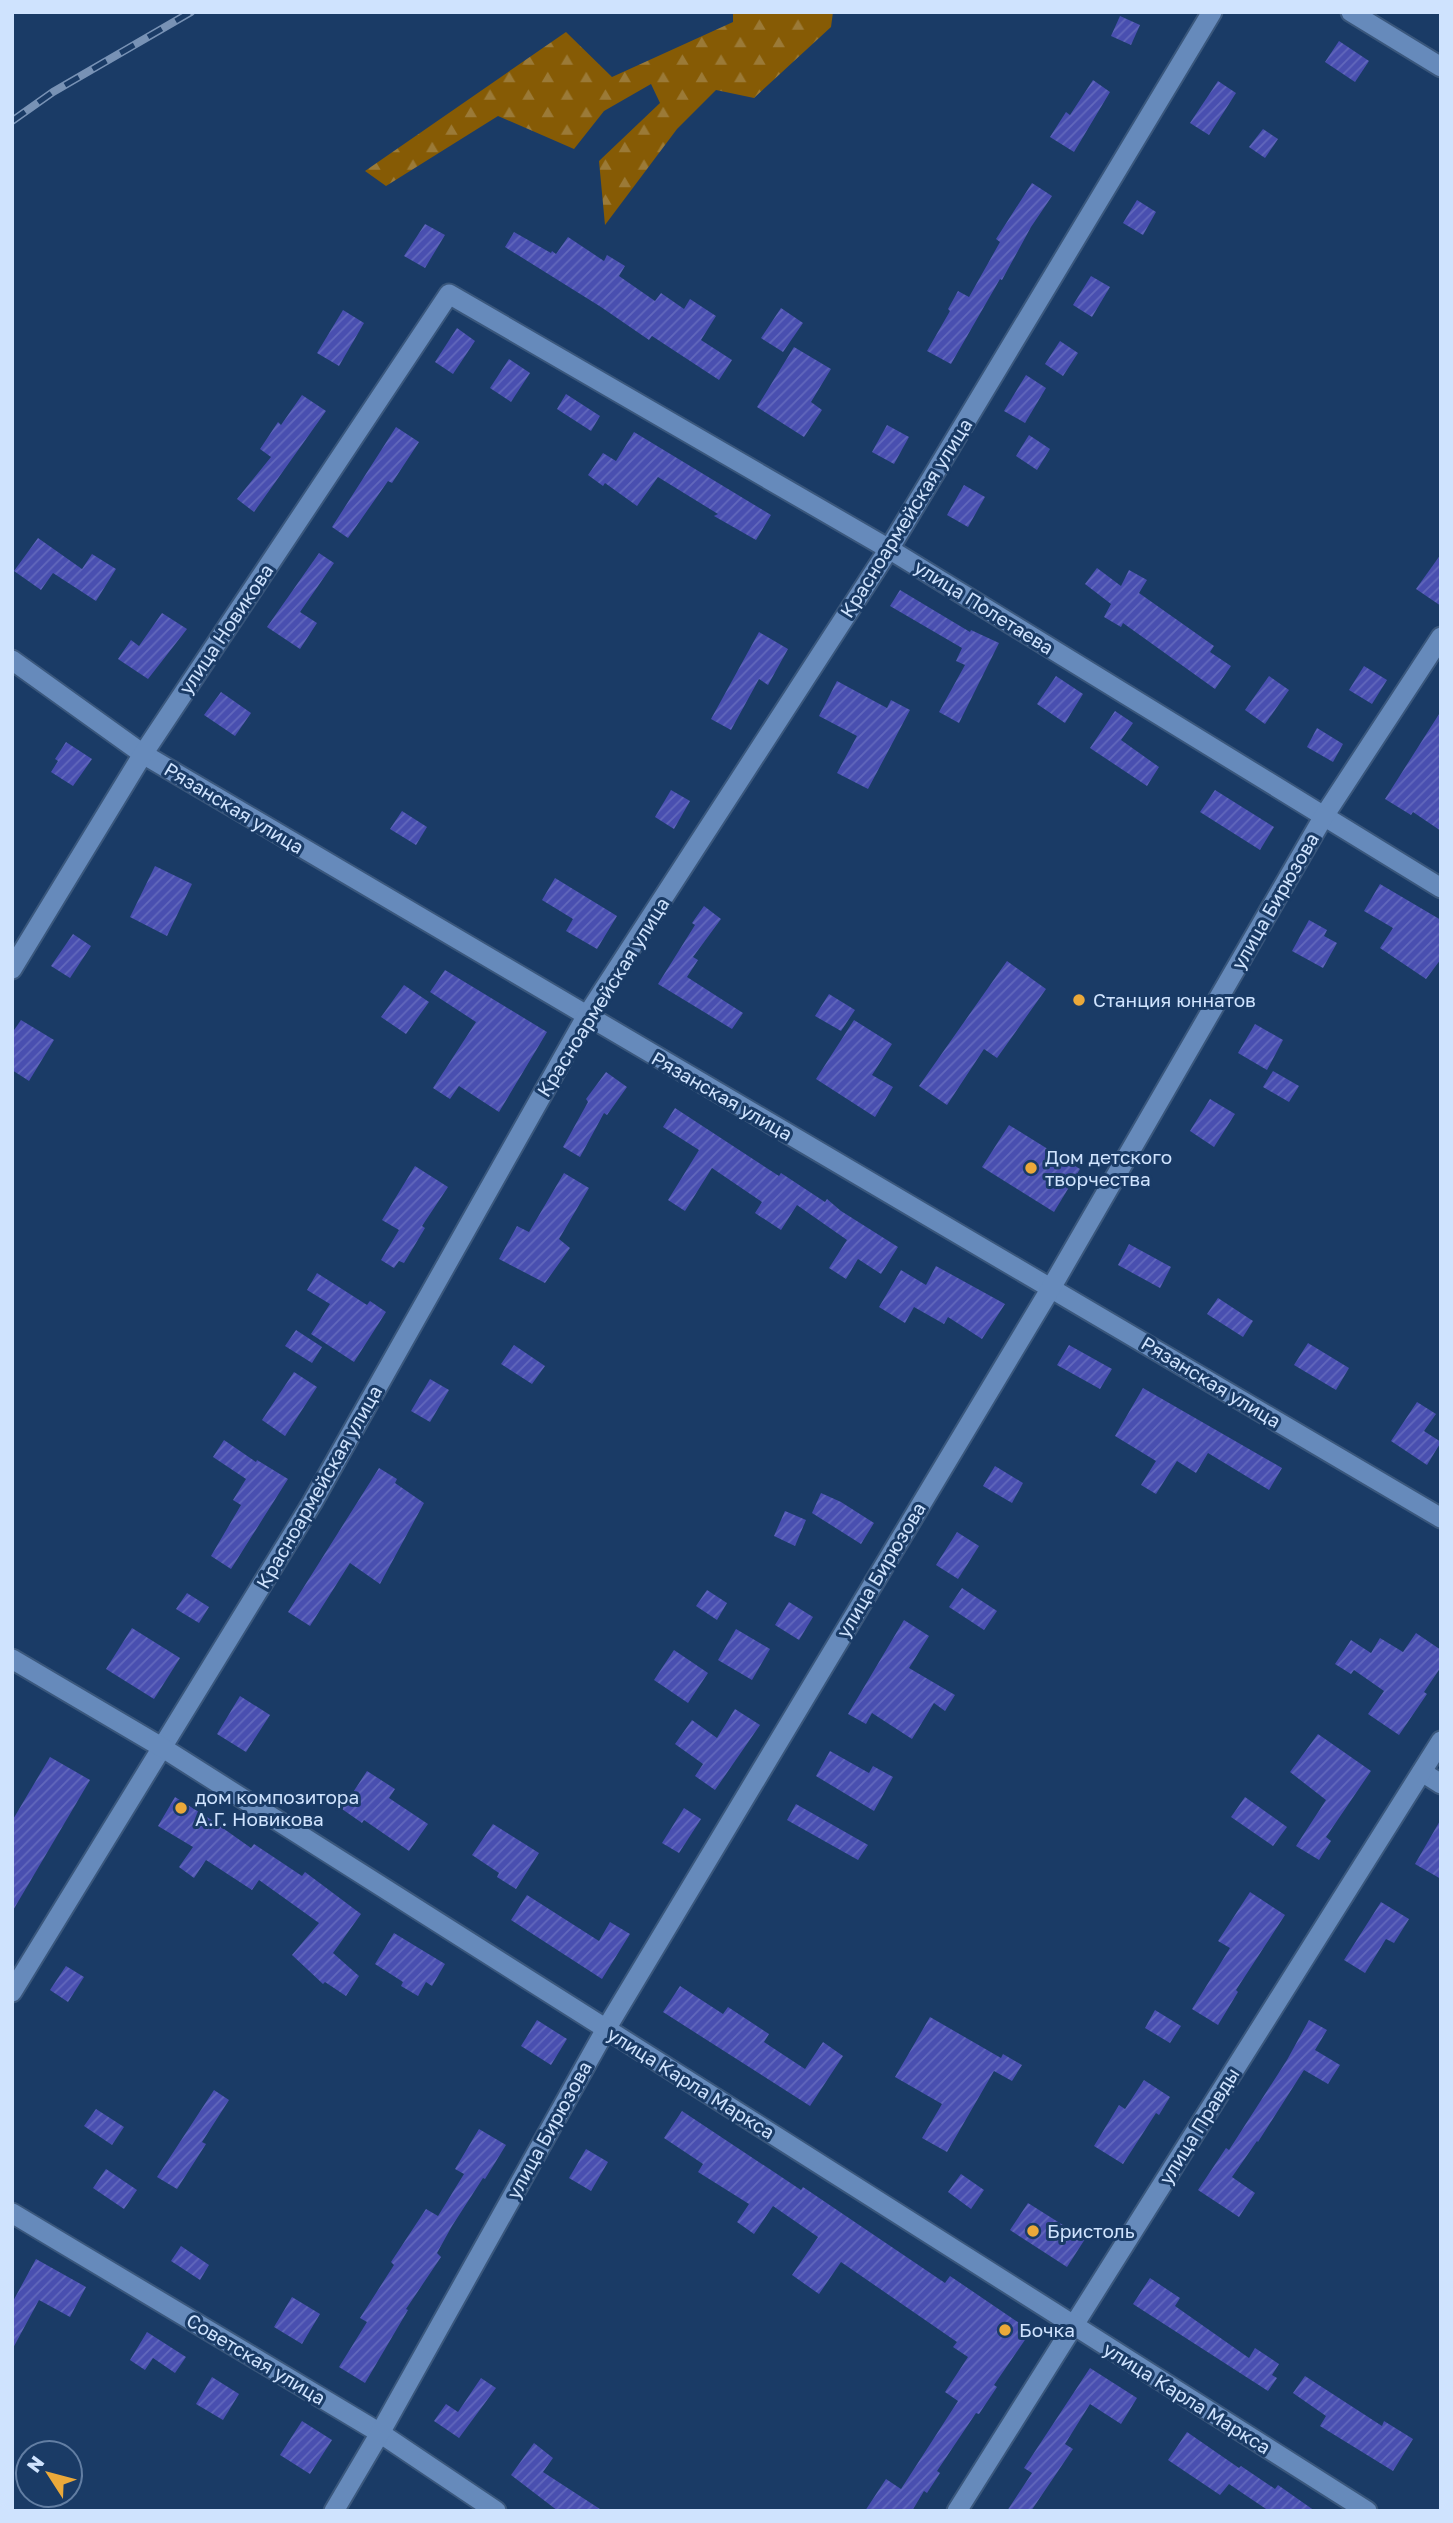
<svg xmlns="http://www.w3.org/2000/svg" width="1453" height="2523" font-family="'Golos Text',sans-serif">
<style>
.forest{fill:url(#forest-firs)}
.building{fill:url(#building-hatch)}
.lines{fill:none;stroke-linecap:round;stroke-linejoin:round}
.minor-casing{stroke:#3a577c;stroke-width:23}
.secondary-casing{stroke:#3a577c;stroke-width:23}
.minor{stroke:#668abb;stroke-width:19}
.secondary{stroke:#668abb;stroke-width:19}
.rail-casing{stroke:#7892b5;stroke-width:8}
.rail{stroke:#1a3b66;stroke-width:5;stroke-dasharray:16;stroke-linecap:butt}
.poi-dot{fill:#eba93a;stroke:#1a3b66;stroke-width:2.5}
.labels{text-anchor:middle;stroke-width:6;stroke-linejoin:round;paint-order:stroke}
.street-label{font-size:19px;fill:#cfe3fe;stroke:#1a3b66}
.poi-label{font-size:19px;fill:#cfe3fe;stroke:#1a3b66;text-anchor:start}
</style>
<defs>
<pattern id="forest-firs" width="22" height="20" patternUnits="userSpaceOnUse" patternTransform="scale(1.75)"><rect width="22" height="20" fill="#865b05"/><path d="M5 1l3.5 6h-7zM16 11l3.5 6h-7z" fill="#9b7a37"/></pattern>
<pattern id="building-hatch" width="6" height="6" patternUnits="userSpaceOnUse" patternTransform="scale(1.75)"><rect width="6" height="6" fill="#494fb0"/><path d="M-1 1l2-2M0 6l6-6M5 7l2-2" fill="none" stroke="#6268bc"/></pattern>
</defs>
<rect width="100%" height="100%" fill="#1a3b66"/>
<path class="forest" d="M733,12H833L831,27L754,98L716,90L677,129L605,225L599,161L660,103L651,84L604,111L574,149L498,116L386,186L365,171L566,32L612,77L733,22Z"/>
<g class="building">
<path d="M1120,16L1140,25L1131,45L1111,36Z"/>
<path d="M1339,41L1369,61L1355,82L1325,62Z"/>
<path d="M1093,80L1110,92L1074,152L1050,137L1066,112L1070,115Z"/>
<path d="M1218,81L1236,93L1209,135L1190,123Z"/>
<path d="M1263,129L1278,139L1265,158L1249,147Z"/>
<path d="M1032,183L1052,196L1031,227L1002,280L1000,279L951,364L927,351L950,311L948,309L958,291L969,297L1000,242L996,239Z"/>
<path d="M1137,200L1156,212L1143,235L1123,223Z"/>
<path d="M425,224L445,235L425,268L404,256Z"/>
<path d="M514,232L551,253L552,251L556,254L568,237L604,261L607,255L625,266L619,276L655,301L661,293L684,309L690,299L716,316L701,340L732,360L719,380L652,336L649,340L601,307L505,247Z"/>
<path d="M1091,276L1110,287L1092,317L1073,305Z"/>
<path d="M781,308L803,323L783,352L761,338Z"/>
<path d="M343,310L364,323L339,366L317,353Z"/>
<path d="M457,328L475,341L453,374L435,362Z"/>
<path d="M1060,341L1078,353L1063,376L1045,364Z"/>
<path d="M794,347L831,369L811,402L822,410L804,437L757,407Z"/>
<path d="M509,359L530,373L511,402L490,388Z"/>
<path d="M1026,375L1046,388L1025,423L1004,411Z"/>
<path d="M566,394L600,416L591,431L557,409Z"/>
<path d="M302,395L326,411L254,512L237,499L271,457L260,449L278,422L281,425Z"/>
<path d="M887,425L909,437L894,464L872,452Z"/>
<path d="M396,427L419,442L392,483L388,481L348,538L332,527Z"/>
<path d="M634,432L771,515L756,540L714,516L718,514L658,477L637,506L605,483L603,486L588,475L603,453L616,461Z"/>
<path d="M1029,435L1050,449L1037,470L1016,456Z"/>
<path d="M964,485L985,497L968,527L947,515Z"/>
<path d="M38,538L82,569L92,554L116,569L96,601L53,573L41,590L14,571Z"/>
<path d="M319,553L334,563L300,612L317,623L300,649L267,627Z"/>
<path d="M1441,554V606L1416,589Z"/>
<path d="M1097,568L1121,586L1129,570L1147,580L1139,593L1214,646L1210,652L1231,666L1215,689L1123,623L1121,627L1104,617L1111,604L1085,584Z"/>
<path d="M900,590L970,632L971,630L999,643L959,723L939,712L965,665L956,661L962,648L890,606Z"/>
<path d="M162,613L187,629L148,679L118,659L131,640L139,646Z"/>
<path d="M759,632L788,649L768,685L759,679L731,730L711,719Z"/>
<path d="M1364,666L1387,680L1372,704L1349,690Z"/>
<path d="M1056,676L1083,694L1065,723L1037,704Z"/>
<path d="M1269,676L1289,690L1265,724L1245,710Z"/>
<path d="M837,681L887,708L891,700L910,710L868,789L837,773L857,736L819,716Z"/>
<path d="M221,692L251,713L235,736L204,715Z"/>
<path d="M1115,711L1133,723L1121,740L1159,767L1147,786L1090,748Z"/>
<path d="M1441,711V831L1413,812L1411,815L1385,799Z"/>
<path d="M1317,728L1343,744L1333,762L1307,747Z"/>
<path d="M66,742L92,759L73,786L51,772L58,761L55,759Z"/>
<path d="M671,790L690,801L674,829L655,817Z"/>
<path d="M1215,790L1274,827L1260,850L1200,812Z"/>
<path d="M402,811L427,827L416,845L390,829Z"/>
<path d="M155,866L192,884L167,936L130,917Z"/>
<path d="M555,878L617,916L597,949L566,931L573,919L542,900Z"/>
<path d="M1380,884L1441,920V959L1426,979L1380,948L1393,928L1364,911Z"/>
<path d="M704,906L721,919L693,957L698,960L687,977L743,1013L732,1029L658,984L695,925L692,923Z"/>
<path d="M1309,920L1327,930L1324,936L1337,943L1323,968L1292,951Z"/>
<path d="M73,934L91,946L70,978L51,966Z"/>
<path d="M1007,961L1046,989L997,1058L984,1049L947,1105L919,1086Z"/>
<path d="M445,970L547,1032L499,1112L459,1086L450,1099L433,1088L476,1022L430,992Z"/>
<path d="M404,985L429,1002L406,1034L381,1017Z"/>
<path d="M829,994L855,1010L841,1031L815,1016Z"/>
<path d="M21,1020L54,1040L29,1081L12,1070V1033Z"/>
<path d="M854,1020L892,1044L872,1075L893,1087L875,1117L816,1079Z"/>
<path d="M1255,1024L1283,1040L1267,1070L1238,1053Z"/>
<path d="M1273,1071L1299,1086L1289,1102L1263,1087Z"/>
<path d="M606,1072L627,1087L607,1115L604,1113L580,1157L563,1147L588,1102L586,1099Z"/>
<path d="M1210,1099L1235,1114L1214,1147L1190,1131Z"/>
<path d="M675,1108L779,1176L781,1173L825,1202L827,1199L841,1211L898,1247L881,1274L858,1259L846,1279L829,1268L847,1240L797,1205L781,1230L755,1213L762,1202L712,1168L685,1211L668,1200L699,1150L663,1127Z"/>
<path d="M1009,1125L1080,1169L1054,1212L982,1167Z"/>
<path d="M415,1166L448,1187L422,1226L425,1228L404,1263L399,1261L394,1268L381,1260L399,1230L382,1220Z"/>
<path d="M564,1173L589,1188L559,1239L570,1248L545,1283L499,1259L517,1226L529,1232Z"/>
<path d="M1129,1244L1171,1267L1160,1288L1118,1265Z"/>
<path d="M936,1266L1005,1304L982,1339L948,1317L944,1324L914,1307L905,1323L879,1307L901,1270L926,1285Z"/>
<path d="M317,1273L367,1305L370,1301L386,1312L354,1362L311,1334L330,1304L307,1290Z"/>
<path d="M1218,1298L1253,1321L1243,1337L1207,1314Z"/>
<path d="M296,1330L322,1347L312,1363L285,1346Z"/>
<path d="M1308,1343L1349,1368L1336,1390L1294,1365Z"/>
<path d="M514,1345L545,1366L532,1384L501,1364Z"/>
<path d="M1069,1345L1112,1369L1100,1389L1057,1365Z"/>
<path d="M294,1372L317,1387L285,1436L262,1420Z"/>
<path d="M430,1379L449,1390L430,1422L411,1411Z"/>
<path d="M1143,1388L1282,1468L1269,1490L1208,1453L1196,1473L1177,1461L1156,1494L1141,1485L1156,1461L1115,1436Z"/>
<path d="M1417,1402L1436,1414L1424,1431L1441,1442L1427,1465L1391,1441Z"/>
<path d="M224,1440L256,1462L257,1460L288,1479L231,1569L211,1556L241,1505L233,1500L246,1479L213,1457Z"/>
<path d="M995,1466L1023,1483L1012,1503L983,1486Z"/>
<path d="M379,1468L397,1479L395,1483L424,1503L380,1584L350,1563L310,1626L288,1612Z"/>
<path d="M821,1493L841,1502L874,1523L861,1544L812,1513Z"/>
<path d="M785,1511L806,1520L795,1546L774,1536Z"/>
<path d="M957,1532L979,1546L958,1579L936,1565Z"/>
<path d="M962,1588L997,1611L984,1630L949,1607Z"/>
<path d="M707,1590L727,1603L717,1620L696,1606Z"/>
<path d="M187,1593L209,1607L199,1623L176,1609Z"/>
<path d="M789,1602L813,1617L799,1640L775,1625Z"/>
<path d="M904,1620L929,1636L909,1668L955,1695L945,1711L934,1703L912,1739L872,1713L866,1724L848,1714Z"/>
<path d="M132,1628L180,1658L154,1699L106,1669Z"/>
<path d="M736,1629L770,1649L752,1680L718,1660Z"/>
<path d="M1416,1633L1441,1650V1667L1424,1692L1427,1694L1399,1735L1368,1714L1384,1691L1354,1670L1351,1674L1335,1664L1351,1640L1371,1653L1380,1638L1403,1652Z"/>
<path d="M674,1650L708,1673L688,1703L654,1680Z"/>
<path d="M240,1696L270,1715L246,1752L217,1734Z"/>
<path d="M735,1709L760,1725L715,1790L695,1776L703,1764L675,1744L692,1720L717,1738Z"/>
<path d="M1318,1734L1371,1771L1326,1837L1331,1841L1319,1860L1296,1846L1326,1800L1290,1772Z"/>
<path d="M830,1751L869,1773L873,1766L893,1777L874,1811L816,1776Z"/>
<path d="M50,1757L90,1780L12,1912V1821Z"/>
<path d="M367,1771L395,1789L389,1798L428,1824L409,1851L364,1820L362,1823L342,1809Z"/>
<path d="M175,1797L210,1819L251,1848L254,1844L302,1876L305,1872L361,1914L333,1953L359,1976L346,1996L325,1982L323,1984L292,1955L319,1923L259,1880L252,1890L206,1860L194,1878L179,1867L193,1847L158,1826Z"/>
<path d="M1245,1797L1287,1827L1273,1846L1231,1817Z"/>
<path d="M796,1804L868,1845L858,1860L787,1820Z"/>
<path d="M684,1808L701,1819L679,1853L662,1843Z"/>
<path d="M1441,1819V1879L1415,1864Z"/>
<path d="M493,1824L539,1853L516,1889L497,1877L499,1873L472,1855Z"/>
<path d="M1250,1892L1285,1915L1236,1990L1238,1992L1218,2025L1192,2009L1230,1948L1218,1941Z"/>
<path d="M527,1895L599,1941L610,1922L630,1934L602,1979L511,1920Z"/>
<path d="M1381,1902L1409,1919L1394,1943L1386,1939L1365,1973L1344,1960Z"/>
<path d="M394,1933L445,1964L432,1986L426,1982L418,1996L401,1986L403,1982L375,1964Z"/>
<path d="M66,1966L84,1977L68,2002L50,1990Z"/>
<path d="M680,1986L723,2014L728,2007L769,2034L764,2042L805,2069L823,2042L843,2056L810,2106L663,2012Z"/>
<path d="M1155,2010L1181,2026L1170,2043L1145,2028Z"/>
<path d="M930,2017L1001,2058L1003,2054L1022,2065L1012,2081L994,2071L947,2152L922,2138L942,2104L895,2077Z"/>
<path d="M537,2020L567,2039L551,2065L521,2046Z"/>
<path d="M1309,2020L1327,2030L1315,2050L1340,2065L1328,2084L1304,2070L1258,2142L1257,2141L1232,2177L1255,2193L1239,2217L1198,2190L1226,2148L1229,2150L1287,2060Z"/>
<path d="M1144,2080L1170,2097L1159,2115L1156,2113L1123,2164L1094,2146L1119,2105L1125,2109Z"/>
<path d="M214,2090L229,2100L202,2142L206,2144L177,2189L157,2177Z"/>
<path d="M96,2109L124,2127L112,2145L84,2126Z"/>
<path d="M682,2111L801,2190L803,2187L945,2283L950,2276L1031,2331L994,2385L997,2387L979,2414L976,2413L937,2471L940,2473L927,2493L924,2491L912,2511H865L886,2479L901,2489L958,2401L945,2392L968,2357L953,2347L957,2342L841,2262L819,2294L792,2275L818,2237L773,2206L754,2234L737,2222L749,2204L698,2172L703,2164L664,2138Z"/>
<path d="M479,2129L506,2145L485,2179L483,2178L452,2226L437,2253L441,2257L406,2309L408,2310L365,2383L339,2367L367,2322L360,2318L394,2265L391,2262L426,2209L438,2216L464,2174L455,2169Z"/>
<path d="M586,2149L608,2162L591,2191L569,2178Z"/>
<path d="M106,2169L137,2190L124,2209L93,2188Z"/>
<path d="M961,2174L984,2190L971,2209L948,2192Z"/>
<path d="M1028,2203L1085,2239L1067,2267L1010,2230Z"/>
<path d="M181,2246L209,2265L200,2280L171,2261Z"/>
<path d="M36,2259L86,2287L70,2317L39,2300L12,2350V2303Z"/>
<path d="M1150,2278L1180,2298L1175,2306L1249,2358L1255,2348L1279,2364L1272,2375L1277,2378L1268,2391L1133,2304Z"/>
<path d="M292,2297L320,2314L302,2344L274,2327Z"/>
<path d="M147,2332L186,2357L175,2373L153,2358L145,2370L130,2360Z"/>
<path d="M1090,2368L1137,2398L1121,2424L1090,2404L1065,2444L1073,2449L1031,2511H1007L1032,2473L1024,2468Z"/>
<path d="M1305,2376L1382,2426L1384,2421L1413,2439L1393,2471L1320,2426L1326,2416L1293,2393Z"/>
<path d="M212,2377L239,2394L223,2420L196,2404Z"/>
<path d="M481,2378L496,2388L459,2438L434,2421L446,2404L458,2412Z"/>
<path d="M302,2421L332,2440L310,2474L280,2455Z"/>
<path d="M1187,2432L1239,2468L1241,2466L1275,2489L1278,2485L1315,2511H1269L1229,2484L1220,2495L1168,2460Z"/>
<path d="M534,2443L553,2458L543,2472L603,2511H558L511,2475Z"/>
</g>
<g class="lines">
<g class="minor-casing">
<g id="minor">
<path d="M1351,12L1441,67"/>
<path d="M12,660L143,754L1441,1518"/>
<path d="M12,969L143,754L449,294L889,549L1441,888"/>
<path d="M1422,1772L1441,1784"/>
<path d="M12,1992L312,1503L586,1017L889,549L1212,12"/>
<path d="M12,2213L380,2433L496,2511"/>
<path d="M334,2511L380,2433L606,2029L1051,1288L1324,816L1441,637"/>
<path d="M957,2511L1441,1741"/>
</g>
</g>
<g class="secondary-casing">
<path id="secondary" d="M12,1659L163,1748L1367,2511"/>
</g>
<use href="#minor" class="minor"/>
<use href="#secondary" class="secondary"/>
<g class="rail-casing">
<path id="rail" d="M12,121L53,92L191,12"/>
</g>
<use href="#rail" class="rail"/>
</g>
<g class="poi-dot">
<circle cx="1079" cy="1000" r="7"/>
<circle cx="1031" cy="1168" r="7"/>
<circle cx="181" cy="1808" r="7"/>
<circle cx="1033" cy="2231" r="7"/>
<circle cx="1005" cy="2330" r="7"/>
</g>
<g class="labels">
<g class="street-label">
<text transform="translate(906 518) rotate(-58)" y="7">Красноармейская улица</text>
<text transform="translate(984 607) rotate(32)" y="7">улица Полетаева</text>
<text transform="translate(226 629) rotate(-56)" y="7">улица Новикова</text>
<text transform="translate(234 808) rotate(31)" y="7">Рязанская улица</text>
<text transform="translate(1275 901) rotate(-60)" y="7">улица Бирюзова</text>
<text transform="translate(603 997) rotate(-58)" y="7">Красноармейская улица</text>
<text transform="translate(722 1096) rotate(30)" y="7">Рязанская улица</text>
<text transform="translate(1211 1382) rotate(31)" y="7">Рязанская улица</text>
<text transform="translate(319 1487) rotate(-60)" y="7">Красноармейская улица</text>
<text transform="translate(881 1570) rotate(-59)" y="7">улица Бирюзова</text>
<text transform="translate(691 2083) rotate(32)" y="7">улица Карла Маркса</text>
<text transform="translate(1199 2126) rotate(-58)" y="7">улица Правды</text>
<text transform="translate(549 2130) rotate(-61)" y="7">улица Бирюзова</text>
<text transform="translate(256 2359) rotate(31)" y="7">Советская улица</text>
<text transform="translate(1187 2398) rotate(32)" y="7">улица Карла Маркса</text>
</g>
<g class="poi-label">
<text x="1093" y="1007">Станция юннатов</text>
<text x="1045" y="1164">Дом детского<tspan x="1045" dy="22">творчества</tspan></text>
<text x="195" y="1804">дом композитора<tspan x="195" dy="22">А.Г. Новикова</tspan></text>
<text x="1047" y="2238">Бристоль</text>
<text x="1019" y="2337">Бочка</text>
</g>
</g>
<rect width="1453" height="2523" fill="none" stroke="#cfe3fe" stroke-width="28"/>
<g transform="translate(49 2474) rotate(306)"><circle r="33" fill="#1a3b66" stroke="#627ea3" stroke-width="2"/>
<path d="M0-5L12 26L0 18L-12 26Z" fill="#eba93a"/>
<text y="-10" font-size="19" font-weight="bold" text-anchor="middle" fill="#cfe3fe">N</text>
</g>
</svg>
